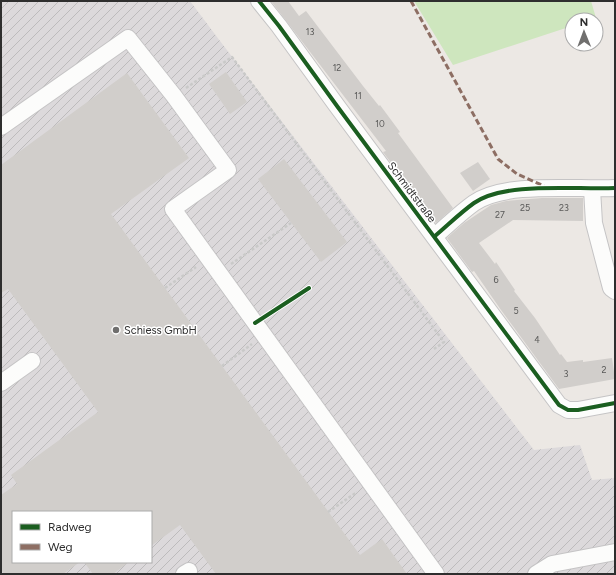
<svg xmlns="http://www.w3.org/2000/svg" width="616" height="575" font-family="Figtree,sans-serif">
<style>
.industrial{fill:url(#industrial-furrows);fill-rule:evenodd}
.grass{fill:#cee6be}
.building{fill:#d1cecb}
.lines{fill:none;stroke-linecap:round;stroke-linejoin:round}
.minor-casing{stroke:#c5c4c5;stroke-width:18}
.path{stroke:#c9c9c8;stroke-width:2.5;stroke-dasharray:3 2;stroke-linecap:butt}
.minor{stroke:#fcfcfb;stroke-width:16}
.quiet{stroke:#8d6e63;stroke-width:3;stroke-dasharray:6 3;stroke-linecap:butt}
.cycleway-casing{stroke:#fff;stroke-width:6}
.cycleway{stroke:#1b5e20;stroke-width:4}
.poi-dot{fill:#706f6e;stroke:#fff;stroke-width:1.5}
.labels{text-anchor:middle;stroke-width:3;stroke-linejoin:round;paint-order:stroke}
.number-label{font-size:9px;fill:#585857}
.street-label{font-size:11px;fill:#2e2e2e;stroke:#fff}
.poi-label{font-size:11px;fill:#2e2e2e;stroke:#fff;text-anchor:start}
</style>
<defs>
<pattern id="industrial-furrows" width="10" height="10" patternUnits="userSpaceOnUse"><rect width="10" height="10" fill="#dcd9db"/><path d="M-1 1l2-2M0 10L10 0M9 11l2-2" fill="none" stroke="#bdbbbc"/></pattern>
</defs>
<rect width="100%" height="100%" fill="#ece8e4"/>
<path class="industrial" d="M1,1H190L220,41L534,450L580,445L592,480L615,478V574H1ZM13,512H151V562H13Z"/>
<path class="grass" d="M414,1H591L596,18L590,20H572V26L453,65Z"/>
<g class="building">
<path d="M271,1H288L299,16L306,11L363,86L379,106L380,105L400,132L398,133L453,208L436,223L383,152L386,151Z"/>
<path d="M226,72L247,102L230,114L209,84Z"/>
<path d="M127,73L189,158L111,214L360,555L382,539L407,574H216L180,525L151,546V512H13V562H80L63,574H4L1,570V495L17,484L11,475L98,412L8,289L1,293V165Z"/>
<path d="M284,159L347,242L321,262L258,179Z"/>
<path d="M478,162L490,179L473,191L460,173Z"/>
<path d="M542,198H583V221L513,220L479,243L495,264L496,262L515,290L514,291L535,318L560,355L561,354L567,362L583,360V362L612,358L615,379L559,389L501,310L474,271L472,272L447,238L464,223L491,205L506,201Z"/>
<path d="M84,562H129L113,574H93Z"/>
</g>
<g class="lines">
<g class="minor-casing">
<g id="minor">
<path d="M259,1L279,26L337,106L559,405L568,410H578L615,403"/>
<path d="M1,127L128,38L174,96L228,170L173,209L436,574"/>
<path d="M592,189L594,223L611,288L615,291"/>
<path d="M435,236C448,225 460,213 474,203C506,181 576,190 615,188"/>
<path d="M1,383L32,361"/>
<path d="M184,574L189,571"/>
<path d="M536,574L552,564L615,552"/>
</g>
</g>
<g class="path">
<path d="M186,88L232,57L444,342L434,349"/>
<path d="M231,264L291,223"/>
<path d="M165,288L196,267"/>
<path d="M222,366L252,344"/>
<path d="M328,512L357,492"/>
</g>
<use href="#minor" class="minor"/>
<path class="quiet" d="M411,1L498,159L517,174L544,186"/>
<g class="cycleway-casing">
<g id="cycleway">
<path d="M259,1L279,26L337,106L559,405L568,410H578L615,403"/>
<path d="M435,236C448,225 460,213 474,203C506,181 576,190 615,188"/>
<path d="M255,323L309,288"/>
</g>
</g>
<use href="#cycleway" class="cycleway"/>
</g>
<circle class="poi-dot" cx="116" cy="330" r="4"/>
<g class="labels">
<g class="number-label">
<text x="310" y="35">13</text>
<text x="337" y="71">12</text>
<text x="358" y="99">11</text>
<text x="380" y="127">10</text>
<text x="525" y="211">25</text>
<text x="564" y="211">23</text>
<text x="500" y="218">27</text>
<text x="496" y="283">6</text>
<text x="516" y="314">5</text>
<text x="537" y="343">4</text>
<text x="604" y="373">2</text>
<text x="566" y="377">3</text>
</g>
<g class="street-label">
<text transform="translate(412 192) rotate(53)" y="4">Schmidtstraße</text>
</g>
<g class="poi-label">
<text x="124" y="334">Schiess GmbH</text>
</g>
</g>
<rect width="616" height="575" fill="none" stroke="#2e2e2e" stroke-width="4"/>
<rect x="12" y="511" width="140" height="52" fill="#ffffff" stroke="#ababab"/>
<rect x="20" y="524" width="20" height="6" fill="#1b5e20" stroke="#ababab"/>
<text x="48" y="531" font-size="12" fill="#2e2e2e">Radweg</text>
<rect x="20" y="544" width="20" height="6" fill="#8d6e63" stroke="#ababab"/>
<text x="48" y="551" font-size="12" fill="#2e2e2e">Weg</text>
<g transform="translate(584 32) rotate(359)"><circle r="19" fill="#ffffff" stroke="#ababab"/>
<path d="M0-3L7 15L0 10L-7 15Z" fill="#706f6e"/>
<text y="-6" font-size="11" font-weight="bold" text-anchor="middle" fill="#2e2e2e">N</text>
</g>
</svg>
